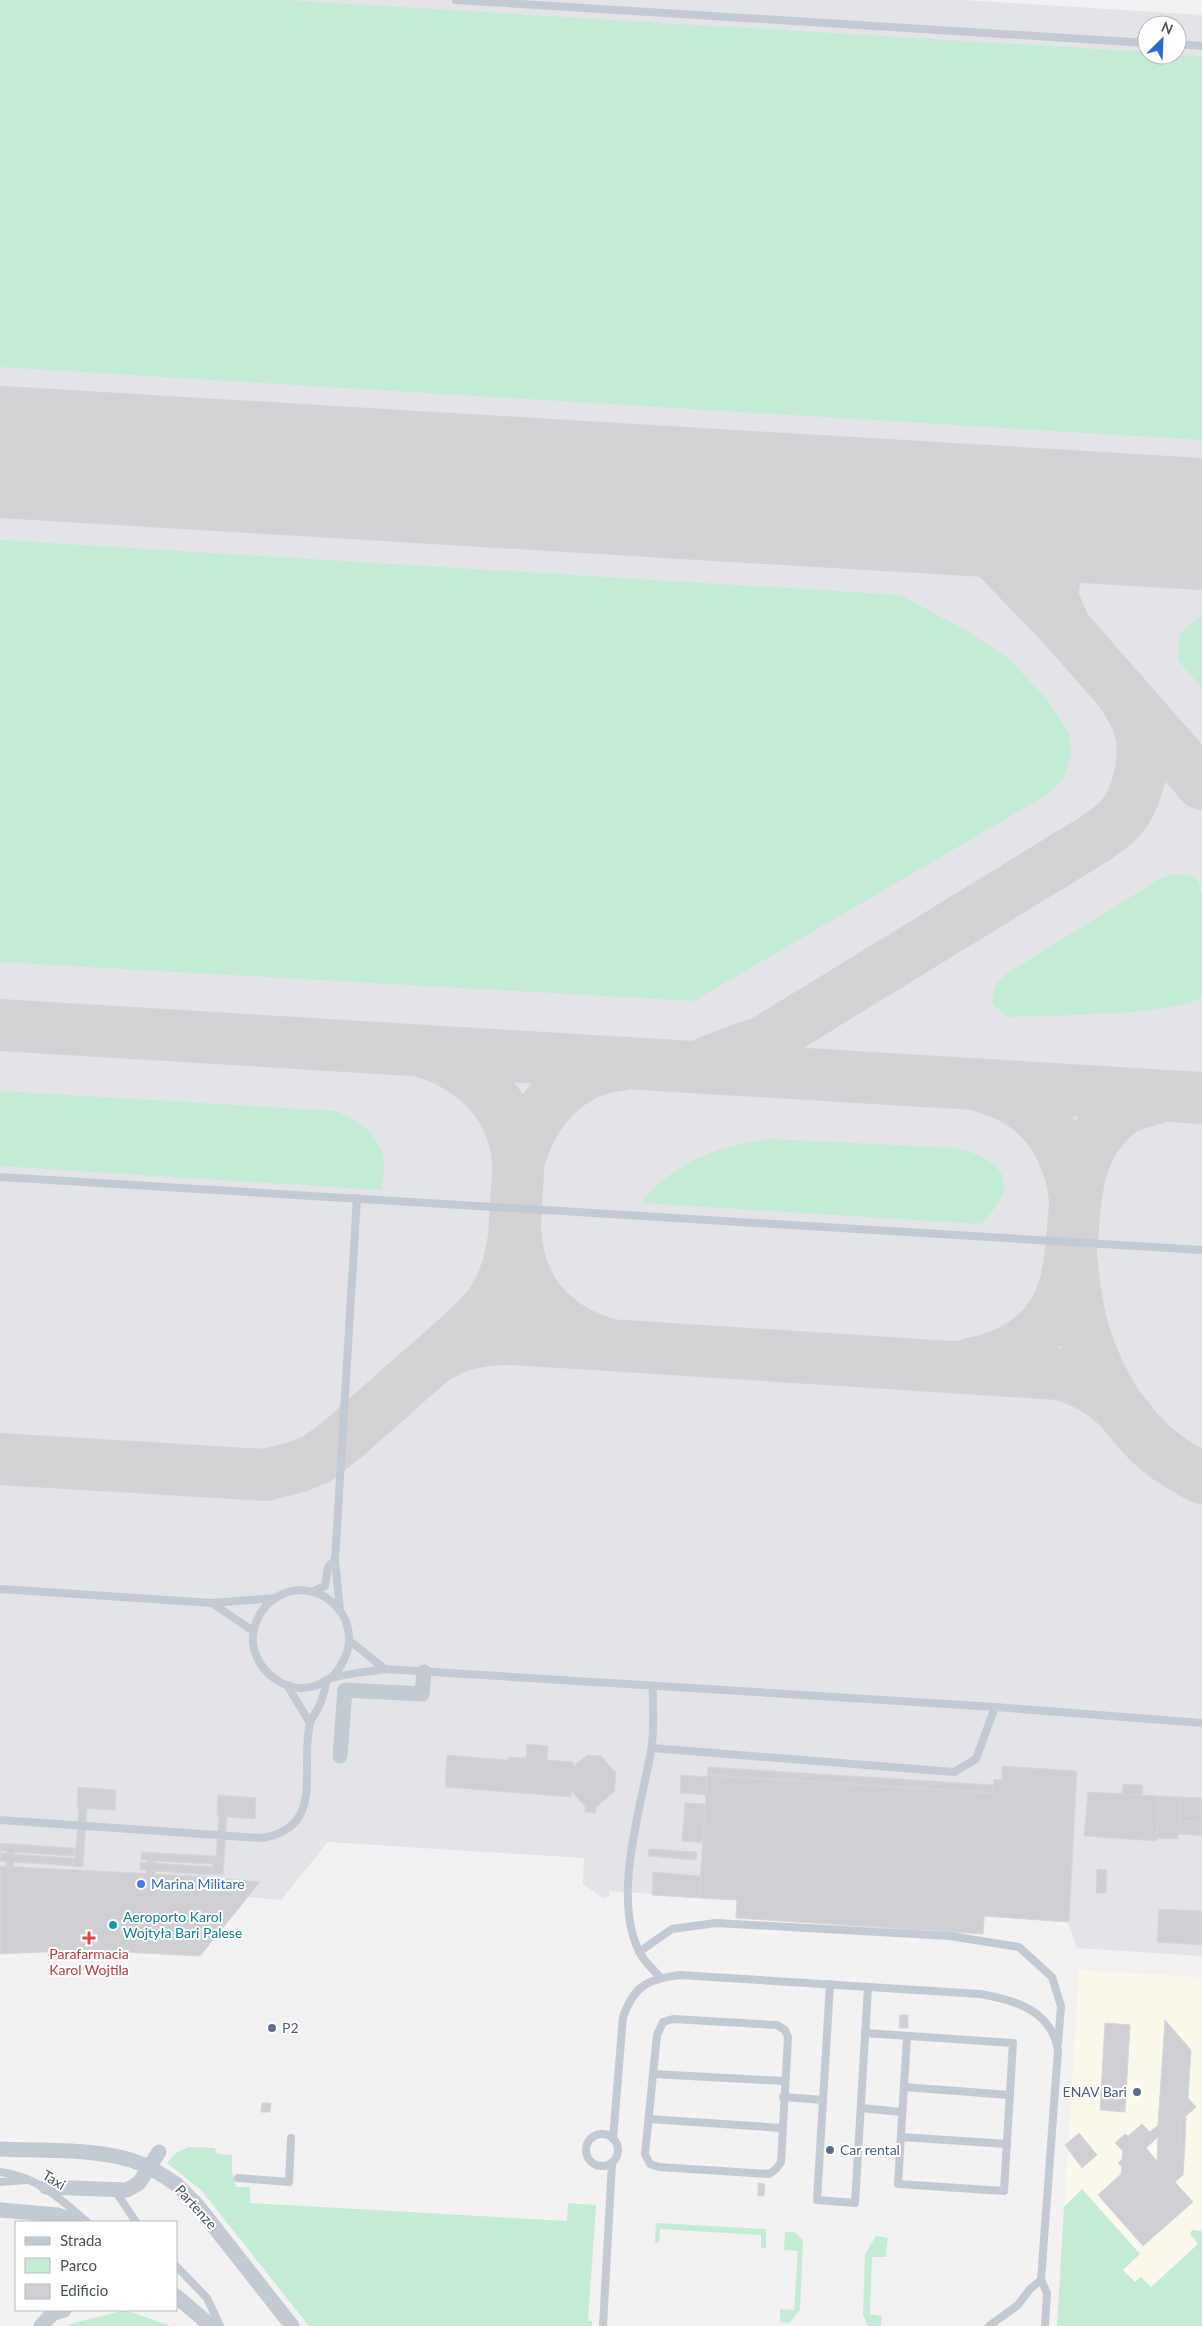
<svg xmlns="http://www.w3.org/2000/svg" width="1202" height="2326" font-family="Lato,sans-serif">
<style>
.commercial{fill:#fbf8ed}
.airport{fill:#e3e4e7;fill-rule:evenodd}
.green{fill:#c4ebd6}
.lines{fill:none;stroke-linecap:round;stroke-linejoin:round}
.taxiway{stroke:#d3d3d6;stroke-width:52}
.runway{stroke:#d3d3d6;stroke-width:132}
.building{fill:#ced0d4;stroke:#d5d7db;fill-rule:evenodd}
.lane{stroke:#c3cad1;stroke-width:8}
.street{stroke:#c3cad1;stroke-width:15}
.street-bridge{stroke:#c3cad1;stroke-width:15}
.shop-dot{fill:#3f7fe0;stroke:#fff;stroke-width:2}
.culture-dot{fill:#0f9aa8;stroke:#fff;stroke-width:2}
.health-dot{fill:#e0444e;stroke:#fff;stroke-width:2}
.service-dot{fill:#5c6f8a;stroke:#fff;stroke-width:2}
.labels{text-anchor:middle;stroke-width:4;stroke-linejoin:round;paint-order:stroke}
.shop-label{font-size:14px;fill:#366cbe;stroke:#fff;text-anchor:start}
.culture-label{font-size:14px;fill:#0d838f;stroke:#fff;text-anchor:start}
.health-label{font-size:14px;fill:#be3a42;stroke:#fff}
.service-label{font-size:14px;fill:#4e5e75;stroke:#fff;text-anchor:start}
.street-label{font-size:14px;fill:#4a525c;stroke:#fff}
</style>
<rect width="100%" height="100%" fill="#f3f1f1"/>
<path class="commercial" d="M1079,1970L1202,1977V2300L1059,2291Z"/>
<path class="airport" d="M0,0H964L1202,15V1956L1077,1948L1068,1922L985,1916L983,1934L736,1918L737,1900L610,1891L609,1897L603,1898L583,1884L584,1858L328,1842L281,1900L248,1897L200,1956L86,1950L0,1954ZM1147,25H1177V55H1147Z"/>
<g class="green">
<path d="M0,0H284L1147,52V55L1202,56V440L0,367Z"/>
<path d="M0,540L900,595L967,631L1008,658L1048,701L1069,733L1071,754L1063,780L1045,796L694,1001L0,962Z"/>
<path d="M1202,615V688L1177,659L1180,634Z"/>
<path d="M1173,874L1188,875L1198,880L1202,893V997C1174,1016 1047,1015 1008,1017L993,1005C991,991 995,984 1006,974L1158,880Z"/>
<path d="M0,1091L335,1111C357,1119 382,1136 384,1162C385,1171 382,1181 381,1190L0,1166Z"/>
<path d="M771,1139L955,1148C980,1153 1018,1169 999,1202C994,1210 987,1217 981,1224L641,1203C670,1164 724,1143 771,1139Z"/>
<path d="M189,2147L216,2148L215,2153L232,2155V2172L236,2187H250V2203L567,2221L568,2203L596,2205L588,2321H592V2326H309L201,2190L167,2163L176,2153Z"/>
<path d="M1082,2189L1140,2254L1123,2270L1135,2282L1141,2277L1151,2287L1198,2244L1190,2234L1192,2230L1202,2231V2326H1057L1064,2207Z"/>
<path d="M656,2223L766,2229V2248H761V2235L660,2229L659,2243L655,2242Z"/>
<path d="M785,2232H794L803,2240L800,2310L789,2323L780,2322V2309L794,2310L798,2251L784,2250Z"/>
<path d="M876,2236L888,2238L886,2257H872L870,2314L882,2316L881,2326H868L863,2315L865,2254Z"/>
<path d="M125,2310L171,2326H68L70,2324Z"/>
</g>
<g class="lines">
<g class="taxiway">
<path d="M884,505L925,516L956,529L987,547L1065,628L1202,784"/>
<path d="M1065,628L1052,596L1056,567L1072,543L1097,528L1134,520"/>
<path d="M0,1025L1202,1098"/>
<path d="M427,1053C477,1069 515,1109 518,1163C519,1177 516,1191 516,1205C515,1240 511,1273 491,1303C477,1322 457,1338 439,1354"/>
<path d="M708,1062L765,1041L1096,838C1103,832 1112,827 1118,821C1139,799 1148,754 1139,725C1135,715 1128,704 1123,694"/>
<path d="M986,1088C1041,1103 1068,1144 1075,1198"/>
<path d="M518,1164C531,1115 566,1070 619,1065"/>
<path d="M515,1227C517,1285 547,1324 601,1342"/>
<path d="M1072,1263C1076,1318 1089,1361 1119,1408"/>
<path d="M970,1364C994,1360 1013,1352 1032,1337C1098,1283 1050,1187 1104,1127C1110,1120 1117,1113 1124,1109C1136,1102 1151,1100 1164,1096"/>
<path d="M0,1459L265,1475L297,1467L317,1459L344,1438L431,1361C457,1343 482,1339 514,1339L1059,1374C1081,1380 1102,1391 1119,1408C1127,1416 1134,1427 1142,1435C1158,1453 1180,1467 1202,1478"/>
</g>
<path class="runway" d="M0,452L1202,524"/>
</g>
<g class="building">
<path d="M527,1744L548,1746L547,1760L573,1762V1767L587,1755L601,1756L616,1773L614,1792L596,1807V1813L585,1812V1806L571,1791V1797L445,1787L447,1755L508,1760V1757L526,1758Z"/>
<path d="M1002,1766L1077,1771L1069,1922L984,1916L983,1934L736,1918L737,1900L699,1898L707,1775L993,1793L994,1779L1002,1780Z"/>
<path d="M708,1767L994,1785L993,1793L707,1775Z"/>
<path d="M681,1775L707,1777L706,1795L680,1793Z"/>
<path d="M1123,1784L1143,1785L1142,1795L1122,1794Z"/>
<path d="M78,1787L116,1790L115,1810L77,1808Z"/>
<path d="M1088,1792L1159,1796L1157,1841L1084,1836Z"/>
<path d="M218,1795L256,1798L255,1819L217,1816Z"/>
<path d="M1159,1796L1180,1797L1179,1821L1202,1823V1836L1178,1834V1839L1157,1838Z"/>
<path d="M1180,1797L1202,1798V1823L1179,1821Z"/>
<path d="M685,1803L705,1804L703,1843L682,1841Z"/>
<path d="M79,1808H87L83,1867L72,1866V1858H75L74,1848H76Z"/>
<path d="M219,1816L227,1817L223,1875H212L214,1856H216Z"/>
<path d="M0,1843L74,1848L73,1856L14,1852L13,1867H6L7,1851H0Z"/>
<path d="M649,1849L697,1852L696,1860L648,1856Z"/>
<path d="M141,1852L214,1856L213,1864L155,1861L154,1875L146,1874L147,1860H141Z"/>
<path d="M0,1853L72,1858V1866L14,1862L13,1867H6L7,1862L0,1861Z"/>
<path d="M140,1862L213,1867L212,1875L155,1871L154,1875L146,1874L147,1870H140Z"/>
<path d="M0,1866L192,1876L260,1882L200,1956L86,1950L0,1954Z"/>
<path d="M1097,1869L1107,1870L1106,1893H1096Z"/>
<path d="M653,1872L701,1876L699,1898L652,1895Z"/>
<path d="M1159,1909L1202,1911V1945L1157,1942Z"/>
<path d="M900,2015H908V2028H899Z"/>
<path d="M1165,2020L1191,2050L1188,2098L1196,2107L1186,2116L1181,2115L1179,2142L1185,2143L1183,2175L1175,2182L1193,2202L1143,2246L1098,2195L1121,2174L1122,2167L1118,2163L1122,2159L1123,2151L1115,2143L1125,2134L1128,2136L1142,2124L1150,2132L1158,2125ZM1158,2137L1157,2161L1146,2148Z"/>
<path d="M1105,2023L1130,2025L1125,2112L1100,2110Z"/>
<path d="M262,2103H271L270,2112H261Z"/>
<path d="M1181,2115L1186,2116L1185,2143L1179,2142Z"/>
<path d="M1079,2133L1097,2155L1082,2168L1065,2145Z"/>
<path d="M758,2183L765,2184L764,2196H758Z"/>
</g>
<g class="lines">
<g class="lane">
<path d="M456,0L1147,43"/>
<path d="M1177,44L1202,46"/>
<path d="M0,1177L1202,1250"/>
<path d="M0,1589L212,1603L276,1598"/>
<path d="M312,1592L325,1586L328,1567L335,1560"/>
<path d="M212,1603L253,1631"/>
<path d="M340,1611L335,1560L357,1198"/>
<path d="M350,1641L385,1669"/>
<path d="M331,1678C383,1624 310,1560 266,1606C256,1617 250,1634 254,1649C261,1675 288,1694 315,1686C321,1684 327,1679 332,1678C349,1673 368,1672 385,1669L995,1707L1202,1723"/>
<path d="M287,1685L310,1723"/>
<path d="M653,1686C652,1707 655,1730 651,1751C641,1807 612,1897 639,1951C643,1961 653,1969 660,1977"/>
<path d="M652,1748L954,1772L976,1759L995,1707"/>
<path d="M0,1820L261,1838C327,1828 299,1768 310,1723C312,1717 317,1712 319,1706C323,1698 325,1689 327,1680"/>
<path d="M639,1952L672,1929L716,1923L950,1936L1019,1947L1052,1977L1061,2006L1058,2043"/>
<path d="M830,1984L817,2200L855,2203L868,1987"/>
<path d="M673,2019L777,2025L785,2030L788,2037L781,2162L776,2169L769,2174L659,2167L650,2164L645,2154L657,2035L663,2022Z"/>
<path d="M865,2033L1013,2043L1004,2191L898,2184L907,2037"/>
<path d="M653,2074L785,2081"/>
<path d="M904,2087L1010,2095"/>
<path d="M783,2097L823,2100"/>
<path d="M861,2108L902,2112"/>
<path d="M649,2119L782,2128"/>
<circle cx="602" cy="2150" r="16"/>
<path d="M901,2137L1007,2144"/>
<path d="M613,2139L623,2017C634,1986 647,1979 680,1975L980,1994C1015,2000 1051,2010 1058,2050L1041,2280L1047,2293L1045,2326"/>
<path d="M0,2172C36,2176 61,2199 87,2222"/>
<path d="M238,2178L289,2182L291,2138"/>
<path d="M0,2182L26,2180"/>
<path d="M114,2189L136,2222"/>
<path d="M176,2266L207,2298L220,2326"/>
<path d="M603,2326L612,2163"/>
<path d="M989,2326L1018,2305L1030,2289L1041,2280"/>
</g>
<g class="street">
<path d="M340,1756L345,1690L422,1694L424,1672"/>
<path d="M176,2184L197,2205L292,2326"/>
<path d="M46,2187L127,2190L139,2183L159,2152"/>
<path d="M0,2210L58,2215L76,2222"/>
<path d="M176,2296L211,2326"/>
<path d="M41,2326L52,2314L64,2310"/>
</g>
<path class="street-bridge" d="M0,2149C41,2151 101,2148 139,2163C152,2168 164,2176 176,2184"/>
</g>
<circle class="shop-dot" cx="141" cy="1884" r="5"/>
<circle class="culture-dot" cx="113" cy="1925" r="5"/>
<path class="health-dot" d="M86.5 1930.5h5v5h5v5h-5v5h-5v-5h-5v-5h5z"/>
<g class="service-dot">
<circle cx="272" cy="2028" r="5"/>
<circle cx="1137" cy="2092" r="5"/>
<circle cx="830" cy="2150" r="5"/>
</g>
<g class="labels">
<g class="shop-label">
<text x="151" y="1889">Marina Militare</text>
</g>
<g class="culture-label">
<text x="123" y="1922">Aeroporto Karol<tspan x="123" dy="16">Wojtyła Bari Palese</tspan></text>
</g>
<g class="health-label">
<text x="89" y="1959">Parafarmacia<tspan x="89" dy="16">Karol Wojtila</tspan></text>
</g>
<g class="service-label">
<text x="282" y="2033">P2</text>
<text x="1127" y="2097" text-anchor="end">ENAV Bari</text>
<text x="840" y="2155">Car rental</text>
</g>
<g class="street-label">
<text transform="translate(54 2180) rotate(31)" y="5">Taxi</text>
<text transform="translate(196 2207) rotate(48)" y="5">Partenze</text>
</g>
</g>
<rect x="15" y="2221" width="162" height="90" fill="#ffffff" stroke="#b7babe"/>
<rect x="25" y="2237" width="25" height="8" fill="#c3cad1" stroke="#b7babe"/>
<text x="60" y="2246" font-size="15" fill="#4a525c">Strada</text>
<rect x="25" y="2258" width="25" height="15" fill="#c4ebd6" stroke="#b7babe"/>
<text x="60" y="2271" font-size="15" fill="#4a525c">Parco</text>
<rect x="25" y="2284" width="25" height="15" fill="#ced0d4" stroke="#b7babe"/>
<text x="60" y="2296" font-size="15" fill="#4a525c">Edificio</text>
<g transform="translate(1162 40) rotate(24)"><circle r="24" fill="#ffffff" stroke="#b7babe"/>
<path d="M0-4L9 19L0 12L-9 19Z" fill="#2d69d1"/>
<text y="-8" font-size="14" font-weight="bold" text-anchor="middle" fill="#4a525c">N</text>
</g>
</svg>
